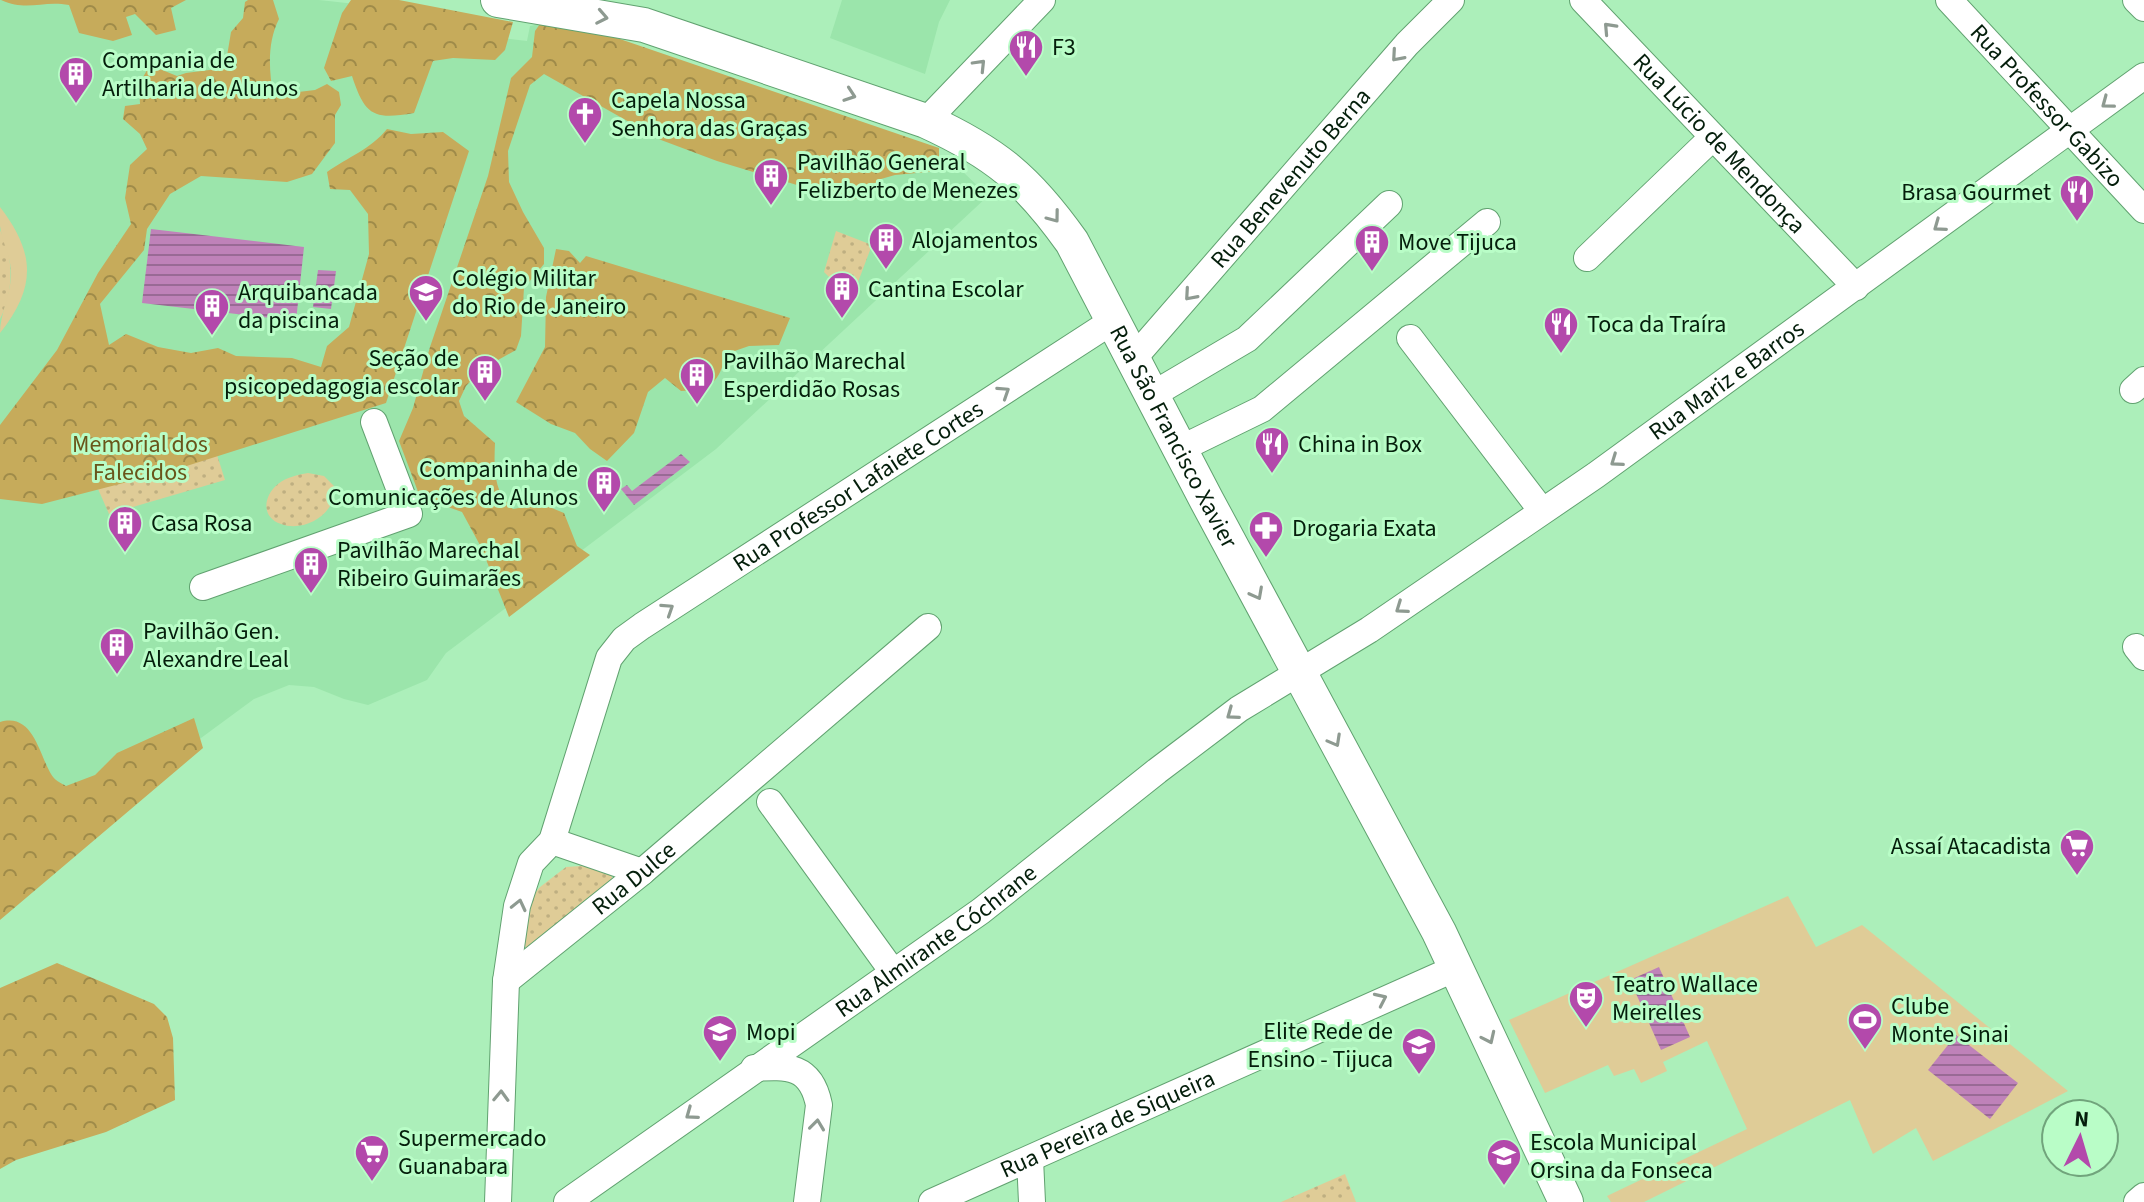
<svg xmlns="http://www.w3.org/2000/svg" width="2144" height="1202" font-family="'Source Sans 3',sans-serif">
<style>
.built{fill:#9be5ab}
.grass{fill:url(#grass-dots)}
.forest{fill:url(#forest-crowns)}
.garden{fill:#dfcc97}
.water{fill:url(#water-rules)}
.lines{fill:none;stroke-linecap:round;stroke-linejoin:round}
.minor-casing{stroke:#61a270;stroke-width:28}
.major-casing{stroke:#61a270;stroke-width:36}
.minor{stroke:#fff;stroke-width:26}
.major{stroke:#fff;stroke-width:34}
.oneway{stroke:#8e9a91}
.labels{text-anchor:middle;stroke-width:6;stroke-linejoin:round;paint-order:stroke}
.poi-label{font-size:24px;fill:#041e0b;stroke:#b9fdc7;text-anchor:start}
.street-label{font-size:24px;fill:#041e0b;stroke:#b9fdc7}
.park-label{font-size:24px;fill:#69551a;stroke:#b9fdc7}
</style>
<defs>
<pattern id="grass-dots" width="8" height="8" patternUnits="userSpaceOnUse" patternTransform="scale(2)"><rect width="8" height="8" fill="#dfcc97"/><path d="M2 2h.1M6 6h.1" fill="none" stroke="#beaf81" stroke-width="1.8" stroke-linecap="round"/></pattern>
<pattern id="forest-crowns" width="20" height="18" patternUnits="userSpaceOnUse" patternTransform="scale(2)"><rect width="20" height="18" fill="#c6ab5b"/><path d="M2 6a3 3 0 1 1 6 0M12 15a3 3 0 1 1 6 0" fill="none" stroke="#9f8b49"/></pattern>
<pattern id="water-rules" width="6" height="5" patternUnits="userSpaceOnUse" patternTransform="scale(2)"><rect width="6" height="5" fill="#bf82b9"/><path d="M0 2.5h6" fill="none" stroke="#996a95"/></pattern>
</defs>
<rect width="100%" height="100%" fill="#acefba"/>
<g class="built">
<path d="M0,0H319L493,19L502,38L527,41L530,26L540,24L925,149L959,168L988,196L716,449L446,653L427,680L368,705L344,699L314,687L289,685L254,699L0,886Z"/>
<path d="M842,0H950L939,22L925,74L830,38Z"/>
</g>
<g class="grass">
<path d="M0,230C14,257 14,291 0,319Z"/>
<path d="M836,231L872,245L855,290L833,281L824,272Z"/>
<path d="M204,414L225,480L109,514L84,457Z"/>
<path d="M308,473L324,476L334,486C338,513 305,533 281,524C260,517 264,495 278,484C287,477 297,475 308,473Z"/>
<path d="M581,866C595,868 611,866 614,883L532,949L523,946L531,898L540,887L566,867Z"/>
<path d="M1345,1174L1356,1202H1281Z"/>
</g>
<g class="forest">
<path d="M1,0H186L171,8L176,30L156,35L135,14L126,17L132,35L113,41L79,33L69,5C42,0 28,12 1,0Z"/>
<path d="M248,0H273L279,19C267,43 269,69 273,95L315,90L327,84L339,92L341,105L335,115V143L312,174L287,182L201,176L170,194L147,229L144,250L100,304L109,345L126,334L158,347L191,353L218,348L236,356L292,358L321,367L327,346L349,327L369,254L368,214L350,190L330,189L327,172C348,157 371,149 387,129L411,134L443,132L469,151L386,403L174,470L42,504L0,499V425L57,350L98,273L131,224L125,198L130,165L147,149L140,134L123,119L125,106L140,104L139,84L150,65L177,76L186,73L225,68L231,32L243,18L245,2Z"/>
<path d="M351,0H399L513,22L505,50L495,60L453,58L433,61L414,113C374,120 365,116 352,76L331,81L324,68L342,13Z"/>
<path d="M542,21H558L617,38L939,148V171L895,175L881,179L870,193L850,201L717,161L661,140L544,74L530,85L508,151L509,182L523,212L544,248V264L524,288L521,336L516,350L482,369L466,386L459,401L464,416L495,443C494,468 493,492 513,509L542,504L564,513L577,546L590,555L509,617L481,547L462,512L420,497L399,441L413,408L430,347L488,176L511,78L532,57L535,31Z"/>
<path d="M556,249L569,251L580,263L586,256L790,318L779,345L749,346L726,354C719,382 712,390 681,391L665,378L648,392L634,433L607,461L590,449L575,433L551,424L516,402L545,347L546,297Z"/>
<path d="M194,718L203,748L0,920V722C33,712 39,754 51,774C54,780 61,783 66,786L95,775L117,753Z"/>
<path d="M57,963L154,1004L167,1017L173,1038L175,1100L106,1132L16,1160L0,1169V988Z"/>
</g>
<g class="garden">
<path d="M0,207C36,254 36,287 0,333C0,314 10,296 11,276C12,258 2,243 0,226C0,220 0,213 0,207Z"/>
<path d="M1788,896L1816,947L1862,925L2068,1091L1933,1161L1916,1128L1873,1154L1850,1100L1644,1202H1611L1607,1196L1747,1129L1707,1041L1663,1062L1667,1071L1641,1083L1634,1069L1614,1076L1608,1065L1545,1093L1509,1020Z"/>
</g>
<g class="water">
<path d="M151,229L304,247L296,321L142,303Z"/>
<path d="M318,270L336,271L331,309L313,307Z"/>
<path d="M681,454L690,462L634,505L621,489L627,485L632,491Z"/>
<path d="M1659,967L1690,1037L1661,1050L1630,980Z"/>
<path d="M1956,1035L2018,1083L1990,1119L1928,1070Z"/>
</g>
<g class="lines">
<g class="minor-casing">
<g id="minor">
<path id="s1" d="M1583,0L1856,287"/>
<path id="s2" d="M1949,0L2144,210"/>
<path d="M2136,0L2144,8"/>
<path d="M926,121L1042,0"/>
<path d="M1587,258L1713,137"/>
<path d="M1410,338L1542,511"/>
<path id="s3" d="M1133,359L1407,44L1451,0"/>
<path d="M2133,390L2144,380"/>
<path d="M1152,395L1247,339L1389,204"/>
<path d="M1180,449L1262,409L1487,222"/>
<path d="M203,587L409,514L374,422"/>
<path d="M2136,647L2144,657"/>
<path d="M770,802L893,972"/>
<path d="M552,841L642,872"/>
<path id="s4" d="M506,981L642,872L928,627"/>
<path d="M754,1068C788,1066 811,1065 819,1105L807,1202"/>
<path d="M1030,1159L1032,1202"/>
<path id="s5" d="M498,1202L506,981L517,906L531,863L552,841L609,658L624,639L642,626L1114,320"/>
<path id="s6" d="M567,1202L981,911L1157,771L1239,709L1369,630L1596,475L2144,76"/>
<path id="s7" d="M932,1202L1456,968"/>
<path d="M2137,1202L2144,1196"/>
</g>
</g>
<g class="major-casing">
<g id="major">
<path id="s8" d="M498,0L644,25L926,121C996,153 1028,180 1072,242L1207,501L1439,932L1566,1202"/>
</g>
</g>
<use href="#minor" class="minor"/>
<use href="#major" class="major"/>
</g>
<defs><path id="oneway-chevron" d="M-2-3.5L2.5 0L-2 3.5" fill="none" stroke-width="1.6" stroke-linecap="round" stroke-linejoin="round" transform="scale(2)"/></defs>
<g class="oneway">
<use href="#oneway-chevron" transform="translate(602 17) rotate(11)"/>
<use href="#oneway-chevron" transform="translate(1609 28) rotate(-133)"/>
<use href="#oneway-chevron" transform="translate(1397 56) rotate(131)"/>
<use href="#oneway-chevron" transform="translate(980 65) rotate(-46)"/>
<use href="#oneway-chevron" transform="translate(850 95) rotate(19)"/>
<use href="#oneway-chevron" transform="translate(2107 103) rotate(143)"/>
<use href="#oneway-chevron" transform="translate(1054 217) rotate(53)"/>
<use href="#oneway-chevron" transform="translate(1939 226) rotate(144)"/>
<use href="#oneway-chevron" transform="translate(1190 295) rotate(131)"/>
<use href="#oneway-chevron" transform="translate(1004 392) rotate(-33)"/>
<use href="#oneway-chevron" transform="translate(1616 461) rotate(145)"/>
<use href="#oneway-chevron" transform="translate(1257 594) rotate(62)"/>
<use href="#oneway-chevron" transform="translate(1401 608) rotate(145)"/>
<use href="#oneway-chevron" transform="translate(668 609) rotate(-33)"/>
<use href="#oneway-chevron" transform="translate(1232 714) rotate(144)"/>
<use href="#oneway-chevron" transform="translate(1335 741) rotate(61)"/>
<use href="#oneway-chevron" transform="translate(519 905) rotate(-77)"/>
<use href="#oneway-chevron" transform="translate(1381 999) rotate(-25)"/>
<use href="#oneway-chevron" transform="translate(1489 1038) rotate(65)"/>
<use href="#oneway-chevron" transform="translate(501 1096) rotate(-88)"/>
<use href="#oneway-chevron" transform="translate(691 1114) rotate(144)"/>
<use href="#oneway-chevron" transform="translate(817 1125) rotate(-83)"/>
</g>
<defs>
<g id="restaurant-pin" transform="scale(1.8)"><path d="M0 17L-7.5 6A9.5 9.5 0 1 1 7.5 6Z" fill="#b349ab" stroke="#b9fdc7"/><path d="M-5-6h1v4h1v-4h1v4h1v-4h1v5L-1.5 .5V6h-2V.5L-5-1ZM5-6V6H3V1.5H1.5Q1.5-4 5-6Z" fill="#fff"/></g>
<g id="building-pin" transform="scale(1.8)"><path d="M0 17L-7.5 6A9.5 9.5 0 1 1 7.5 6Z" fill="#b349ab" stroke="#b9fdc7"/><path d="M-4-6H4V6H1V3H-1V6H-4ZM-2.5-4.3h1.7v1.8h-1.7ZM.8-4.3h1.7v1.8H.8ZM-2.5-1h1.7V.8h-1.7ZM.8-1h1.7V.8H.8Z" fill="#fff"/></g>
<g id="church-pin" transform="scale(1.8)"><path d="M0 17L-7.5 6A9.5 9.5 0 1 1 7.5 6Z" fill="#b349ab" stroke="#b9fdc7"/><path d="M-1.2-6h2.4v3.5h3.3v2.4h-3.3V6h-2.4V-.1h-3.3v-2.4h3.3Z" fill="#fff"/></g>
<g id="school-pin" transform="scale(1.8)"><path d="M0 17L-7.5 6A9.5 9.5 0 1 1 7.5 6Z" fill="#b349ab" stroke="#b9fdc7"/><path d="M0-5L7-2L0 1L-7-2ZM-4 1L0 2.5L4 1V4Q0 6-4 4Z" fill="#fff"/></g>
<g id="pharmacy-pin" transform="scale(1.8)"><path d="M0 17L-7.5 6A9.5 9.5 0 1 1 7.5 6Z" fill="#b349ab" stroke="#b9fdc7"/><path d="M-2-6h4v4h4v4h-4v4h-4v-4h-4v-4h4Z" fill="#fff"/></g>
<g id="supermarket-pin" transform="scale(1.8)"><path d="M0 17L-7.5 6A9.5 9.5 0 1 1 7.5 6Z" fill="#b349ab" stroke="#b9fdc7"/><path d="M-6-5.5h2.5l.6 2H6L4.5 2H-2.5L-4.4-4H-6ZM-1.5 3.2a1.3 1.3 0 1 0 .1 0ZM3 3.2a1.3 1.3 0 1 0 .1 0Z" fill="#fff"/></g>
<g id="theatre-pin" transform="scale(1.8)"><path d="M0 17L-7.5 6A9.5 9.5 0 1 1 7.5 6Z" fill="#b349ab" stroke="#b9fdc7"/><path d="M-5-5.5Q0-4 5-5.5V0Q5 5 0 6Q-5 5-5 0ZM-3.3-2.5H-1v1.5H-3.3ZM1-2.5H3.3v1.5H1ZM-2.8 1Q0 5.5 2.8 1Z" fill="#fff"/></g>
<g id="stadium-pin" transform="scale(1.8)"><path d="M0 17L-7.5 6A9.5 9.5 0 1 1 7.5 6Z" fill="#b349ab" stroke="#b9fdc7"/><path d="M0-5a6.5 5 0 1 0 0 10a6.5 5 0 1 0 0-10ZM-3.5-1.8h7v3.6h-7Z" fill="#fff"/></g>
</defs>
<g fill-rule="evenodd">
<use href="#restaurant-pin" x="1026" y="47"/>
<use href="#building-pin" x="76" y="74"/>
<use href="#church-pin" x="585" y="114"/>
<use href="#building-pin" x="771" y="176"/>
<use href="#restaurant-pin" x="2077" y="192"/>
<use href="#building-pin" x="886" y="240"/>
<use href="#building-pin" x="1372" y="242"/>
<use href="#building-pin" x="842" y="289"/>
<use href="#school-pin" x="426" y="292"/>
<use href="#building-pin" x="212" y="306"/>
<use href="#restaurant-pin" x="1561" y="324"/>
<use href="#building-pin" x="485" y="372"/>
<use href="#building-pin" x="697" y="375"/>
<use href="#restaurant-pin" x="1272" y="444"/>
<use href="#building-pin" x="604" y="483"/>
<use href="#building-pin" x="125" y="523"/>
<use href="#pharmacy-pin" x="1266" y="528"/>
<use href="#building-pin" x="311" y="564"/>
<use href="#building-pin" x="117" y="645"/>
<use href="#supermarket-pin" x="2077" y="846"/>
<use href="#theatre-pin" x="1586" y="998"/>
<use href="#stadium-pin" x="1865" y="1020"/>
<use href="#school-pin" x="720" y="1032"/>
<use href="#school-pin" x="1419" y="1045"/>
<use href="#supermarket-pin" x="372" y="1152"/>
<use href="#school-pin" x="1504" y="1156"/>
</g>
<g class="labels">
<g class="poi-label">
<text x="1052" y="55">F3</text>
<text x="102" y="68">Compania de<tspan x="102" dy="28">Artilharia de Alunos</tspan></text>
<text x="611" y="108">Capela Nossa<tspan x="611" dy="28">Senhora das Graças</tspan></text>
<text x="797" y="170">Pavilhão General<tspan x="797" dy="28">Felizberto de Menezes</tspan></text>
<text x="2051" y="200" text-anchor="end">Brasa Gourmet</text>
<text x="912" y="248">Alojamentos</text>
<text x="1398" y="250">Move Tijuca</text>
<text x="452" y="286">Colégio Militar<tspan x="452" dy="28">do Rio de Janeiro</tspan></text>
<text x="868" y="297">Cantina Escolar</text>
<text x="238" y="300">Arquibancada<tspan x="238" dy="28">da piscina</tspan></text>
<text x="1587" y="332">Toca da Traíra</text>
<text x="459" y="366" text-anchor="end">Seção de<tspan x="459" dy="28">psicopedagogia escolar</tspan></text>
<text x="723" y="369">Pavilhão Marechal<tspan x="723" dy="28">Esperdidão Rosas</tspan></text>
<text x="1298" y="452">China in Box</text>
<text x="578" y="477" text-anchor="end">Companinha de<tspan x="578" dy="28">Comunicações de Alunos</tspan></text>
<text x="151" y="531">Casa Rosa</text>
<text x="1292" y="536">Drogaria Exata</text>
<text x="337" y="558">Pavilhão Marechal<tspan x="337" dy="28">Ribeiro Guimarães</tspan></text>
<text x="143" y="639">Pavilhão Gen.<tspan x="143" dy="28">Alexandre Leal</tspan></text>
<text x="2051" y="854" text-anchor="end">Assaí Atacadista</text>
<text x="1612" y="992">Teatro Wallace<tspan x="1612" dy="28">Meirelles</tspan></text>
<text x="1891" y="1014">Clube<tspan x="1891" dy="28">Monte Sinai</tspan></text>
<text x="1393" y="1039" text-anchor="end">Elite Rede de<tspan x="1393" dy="28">Ensino - Tijuca</tspan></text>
<text x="746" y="1040">Mopi</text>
<text x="398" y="1146">Supermercado<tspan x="398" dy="28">Guanabara</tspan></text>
<text x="1530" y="1150">Escola Municipal<tspan x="1530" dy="28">Orsina da Fonseca</tspan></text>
</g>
<g class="street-label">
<text dy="8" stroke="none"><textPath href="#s2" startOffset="144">Rua Professor Gabizo</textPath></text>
<text dy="8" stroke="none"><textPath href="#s1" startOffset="198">Rua Lúcio de Mendonça</textPath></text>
<text dy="8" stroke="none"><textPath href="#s3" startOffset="240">Rua Benevenuto Berna</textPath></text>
<text dy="8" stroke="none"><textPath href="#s6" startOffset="1422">Rua Mariz e Barros</textPath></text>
<text dy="8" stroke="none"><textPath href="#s8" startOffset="858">Rua São Francisco Xavier</textPath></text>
<text dy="8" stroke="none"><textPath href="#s5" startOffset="868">Rua Professor Lafaiete Cortes</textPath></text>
<text dy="8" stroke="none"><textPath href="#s4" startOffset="164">Rua Dulce</textPath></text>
<text dy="8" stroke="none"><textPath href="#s6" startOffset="452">Rua Almirante Cóchrane</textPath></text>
<text dy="8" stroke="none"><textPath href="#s7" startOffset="192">Rua Pereira de Siqueira</textPath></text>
</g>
<g class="park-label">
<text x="140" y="452">Memorial dos<tspan x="140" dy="28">Falecidos</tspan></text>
</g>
</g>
<g transform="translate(2080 1138) rotate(5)"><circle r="38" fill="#b9fdc7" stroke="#71a47c" stroke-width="2"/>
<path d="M0-6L14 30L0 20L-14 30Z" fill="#b349ab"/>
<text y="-12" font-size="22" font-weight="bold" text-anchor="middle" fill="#041e0b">N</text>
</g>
</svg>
